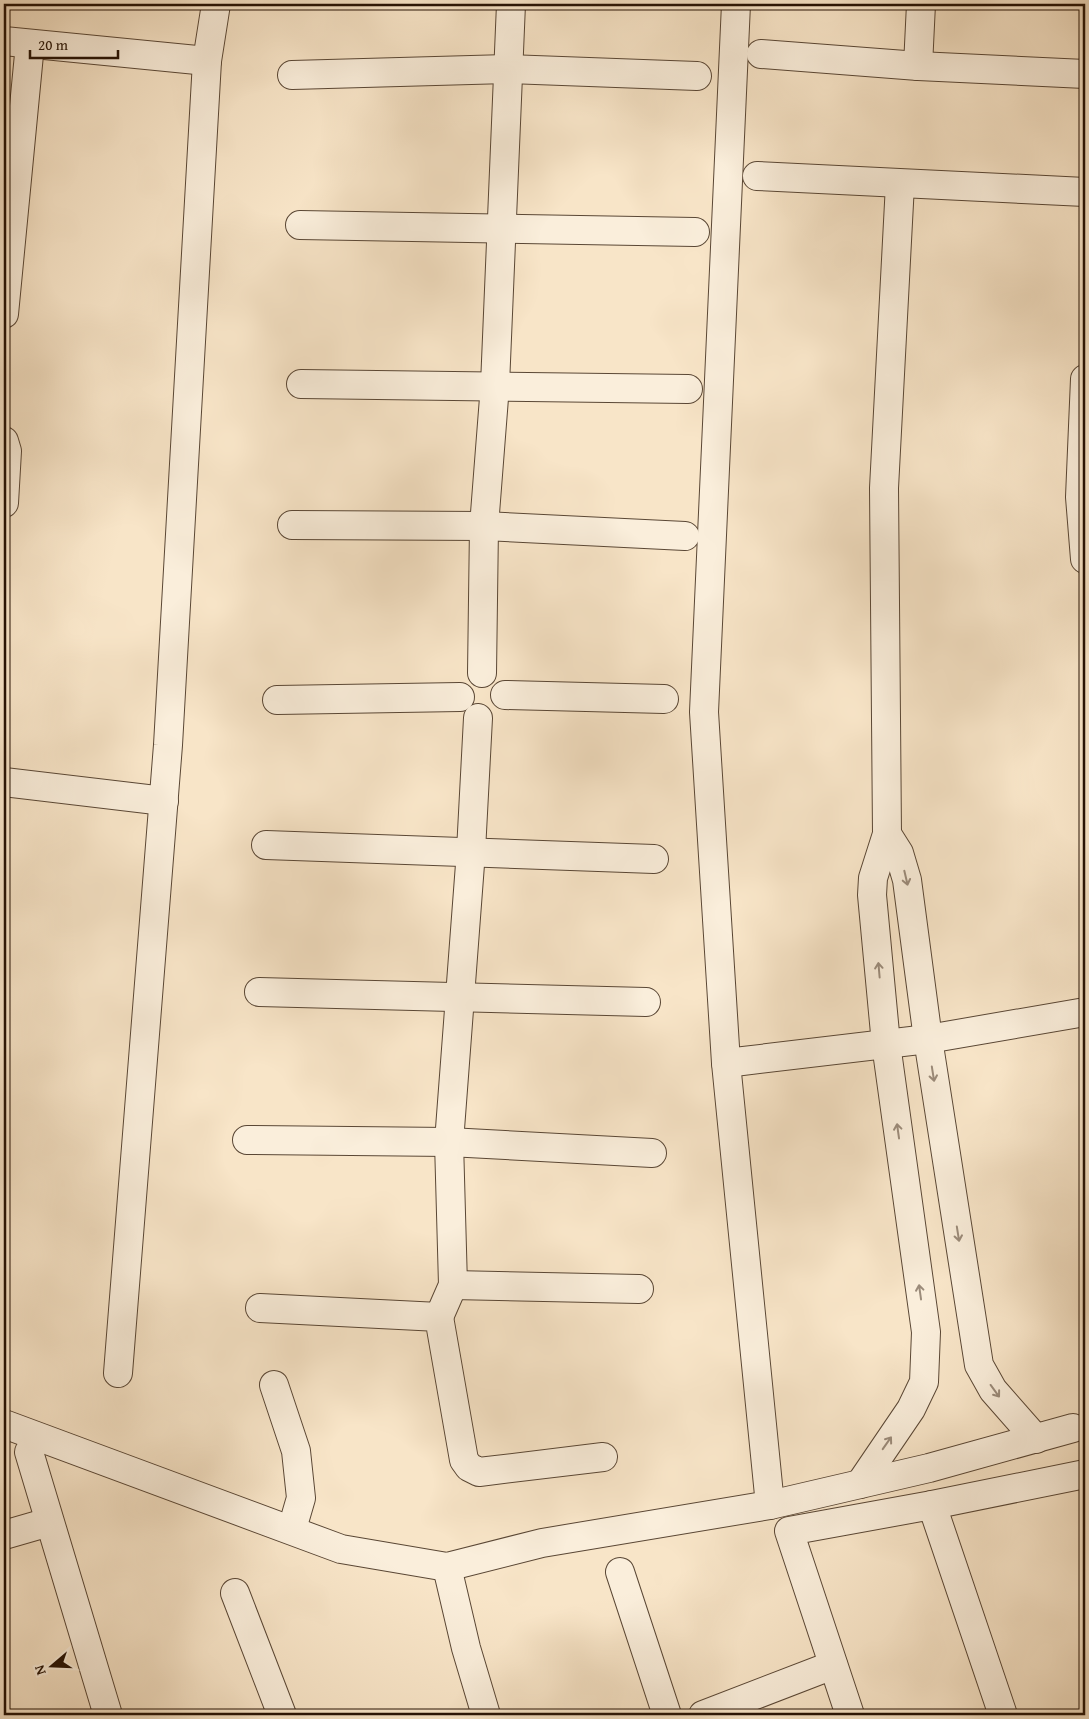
<svg xmlns="http://www.w3.org/2000/svg" width="1089" height="1719" font-family="'Gentium Book Plus',serif">
<style>
.lines{fill:none;stroke-linecap:round;stroke-linejoin:round}
.street-casing{stroke:#5a4735;stroke-width:30}
.street{stroke:#faeedb;stroke-width:28}
.oneway{stroke:#9b8b7a}
</style>
<rect width="100%" height="100%" fill="#f8e5c8"/>
<filter id="stains"><feTurbulence type="fractalNoise" baseFrequency=".004" numOctaves="4"/><feColorMatrix values="0 0 0 0 .2 0 0 0 0 .09 0 0 0 0 .02 0 0 0 .5 -.17"/></filter>
<radialGradient id="worn" r=".72"><stop offset=".6" stop-color="#630" stop-opacity="0"/><stop offset="1" stop-color="#630" stop-opacity=".3"/></radialGradient>
<g class="lines">
<g class="street-casing">
<g id="street">
<path d="M736,4L704,712L726,1063L770,1505"/>
<path d="M4,41L207,61"/>
<path d="M761,54L918,66L1085,74"/>
<path d="M918,66L921,4"/>
<path d="M292,75L507,69L697,76"/>
<path d="M757,176L1085,192"/>
<path d="M300,225L695,232"/>
<path d="M4,314L30,44"/>
<path d="M1085,379L1080,497L1085,559"/>
<path d="M301,384L688,389"/>
<path d="M4,441L7,451L4,503"/>
<path d="M292,525L484,526L685,536"/>
<path d="M482,673L484,526L495,385L511,4"/>
<path d="M505,695L664,699"/>
<path d="M277,700L460,697"/>
<path d="M4,782L164,801"/>
<path d="M887,834L899,853L907,880L928,1039L979,1365L993,1390L1036,1439"/>
<path d="M266,845L654,859"/>
<path d="M259,992L646,1002"/>
<path d="M726,1063L928,1039L1085,1012"/>
<path d="M247,1140L449,1142L652,1153"/>
<path d="M453,1285L639,1289"/>
<path d="M260,1308L439,1317L464,1460L469,1467L479,1472L603,1457"/>
<path d="M439,1317L453,1285L449,1142L471,851L478,718"/>
<path d="M118,1373L168,745L207,61L216,4"/>
<path d="M274,1385L296,1451L301,1498L292,1529"/>
<path d="M4,1424L341,1549L447,1567L542,1543L770,1505L929,1468L1073,1428"/>
<path d="M29,1452L108,1715"/>
<path d="M860,1484L911,1409L924,1382L926,1332L886,1044L872,895L873,878L887,834L884,488L900,184"/>
<path d="M932,1505L1085,1474"/>
<path d="M4,1535L49,1522"/>
<path d="M447,1567L466,1648L486,1715"/>
<path d="M620,1572L667,1715"/>
<path d="M235,1593L282,1715"/>
<path d="M703,1715L833,1665"/>
<path d="M850,1715L789,1531L932,1505L1003,1715"/>
</g>
</g>
<use href="#street" class="street"/>
</g>
<defs><path id="oneway-shaft" d="M-6 0H5M1.5-3L5.5 0L1.5 3" fill="none" stroke-width="1.6" stroke-linecap="round" stroke-linejoin="round" transform="scale(1.25)"/></defs>
<g class="oneway">
<use href="#oneway-shaft" transform="translate(906 878) rotate(77)"/>
<use href="#oneway-shaft" transform="translate(879 970) rotate(-95)"/>
<use href="#oneway-shaft" transform="translate(933 1074) rotate(81)"/>
<use href="#oneway-shaft" transform="translate(898 1131) rotate(-98)"/>
<use href="#oneway-shaft" transform="translate(958 1234) rotate(81)"/>
<use href="#oneway-shaft" transform="translate(920 1292) rotate(-98)"/>
<use href="#oneway-shaft" transform="translate(995 1391) rotate(54)"/>
<use href="#oneway-shaft" transform="translate(887 1443) rotate(-55)"/>
</g>
<rect width="1089" height="1719" fill="none" stroke="#f8e5c8" stroke-width="20"/>
<rect x="5" y="5" width="1079" height="1709" fill="none" stroke="#261204" stroke-width="2.5"/>
<rect x="10" y="10" width="1069" height="1699" fill="none" stroke="#261204"/>
<g transform="translate(52 1666) rotate(251)" stroke="#faeedb" stroke-width="4" paint-order="stroke">
<path d="M0-4L9 19L0 12L-9 19Z" fill="#261204"/>
<text y="-8" font-size="14" font-weight="bold" text-anchor="middle" fill="#261204">N</text>
</g>
<path d="M30 50v8h88v-8" fill="none" stroke="#261204" stroke-width="2.5"/>
<text x="38" y="50" font-size="15" fill="#261204" stroke="#faeedb" stroke-width="4" paint-order="stroke">20 m</text>
<rect width="100%" height="100%" filter="url(#stains)"/>
<rect width="100%" height="100%" fill="url(#worn)"/>
</svg>
